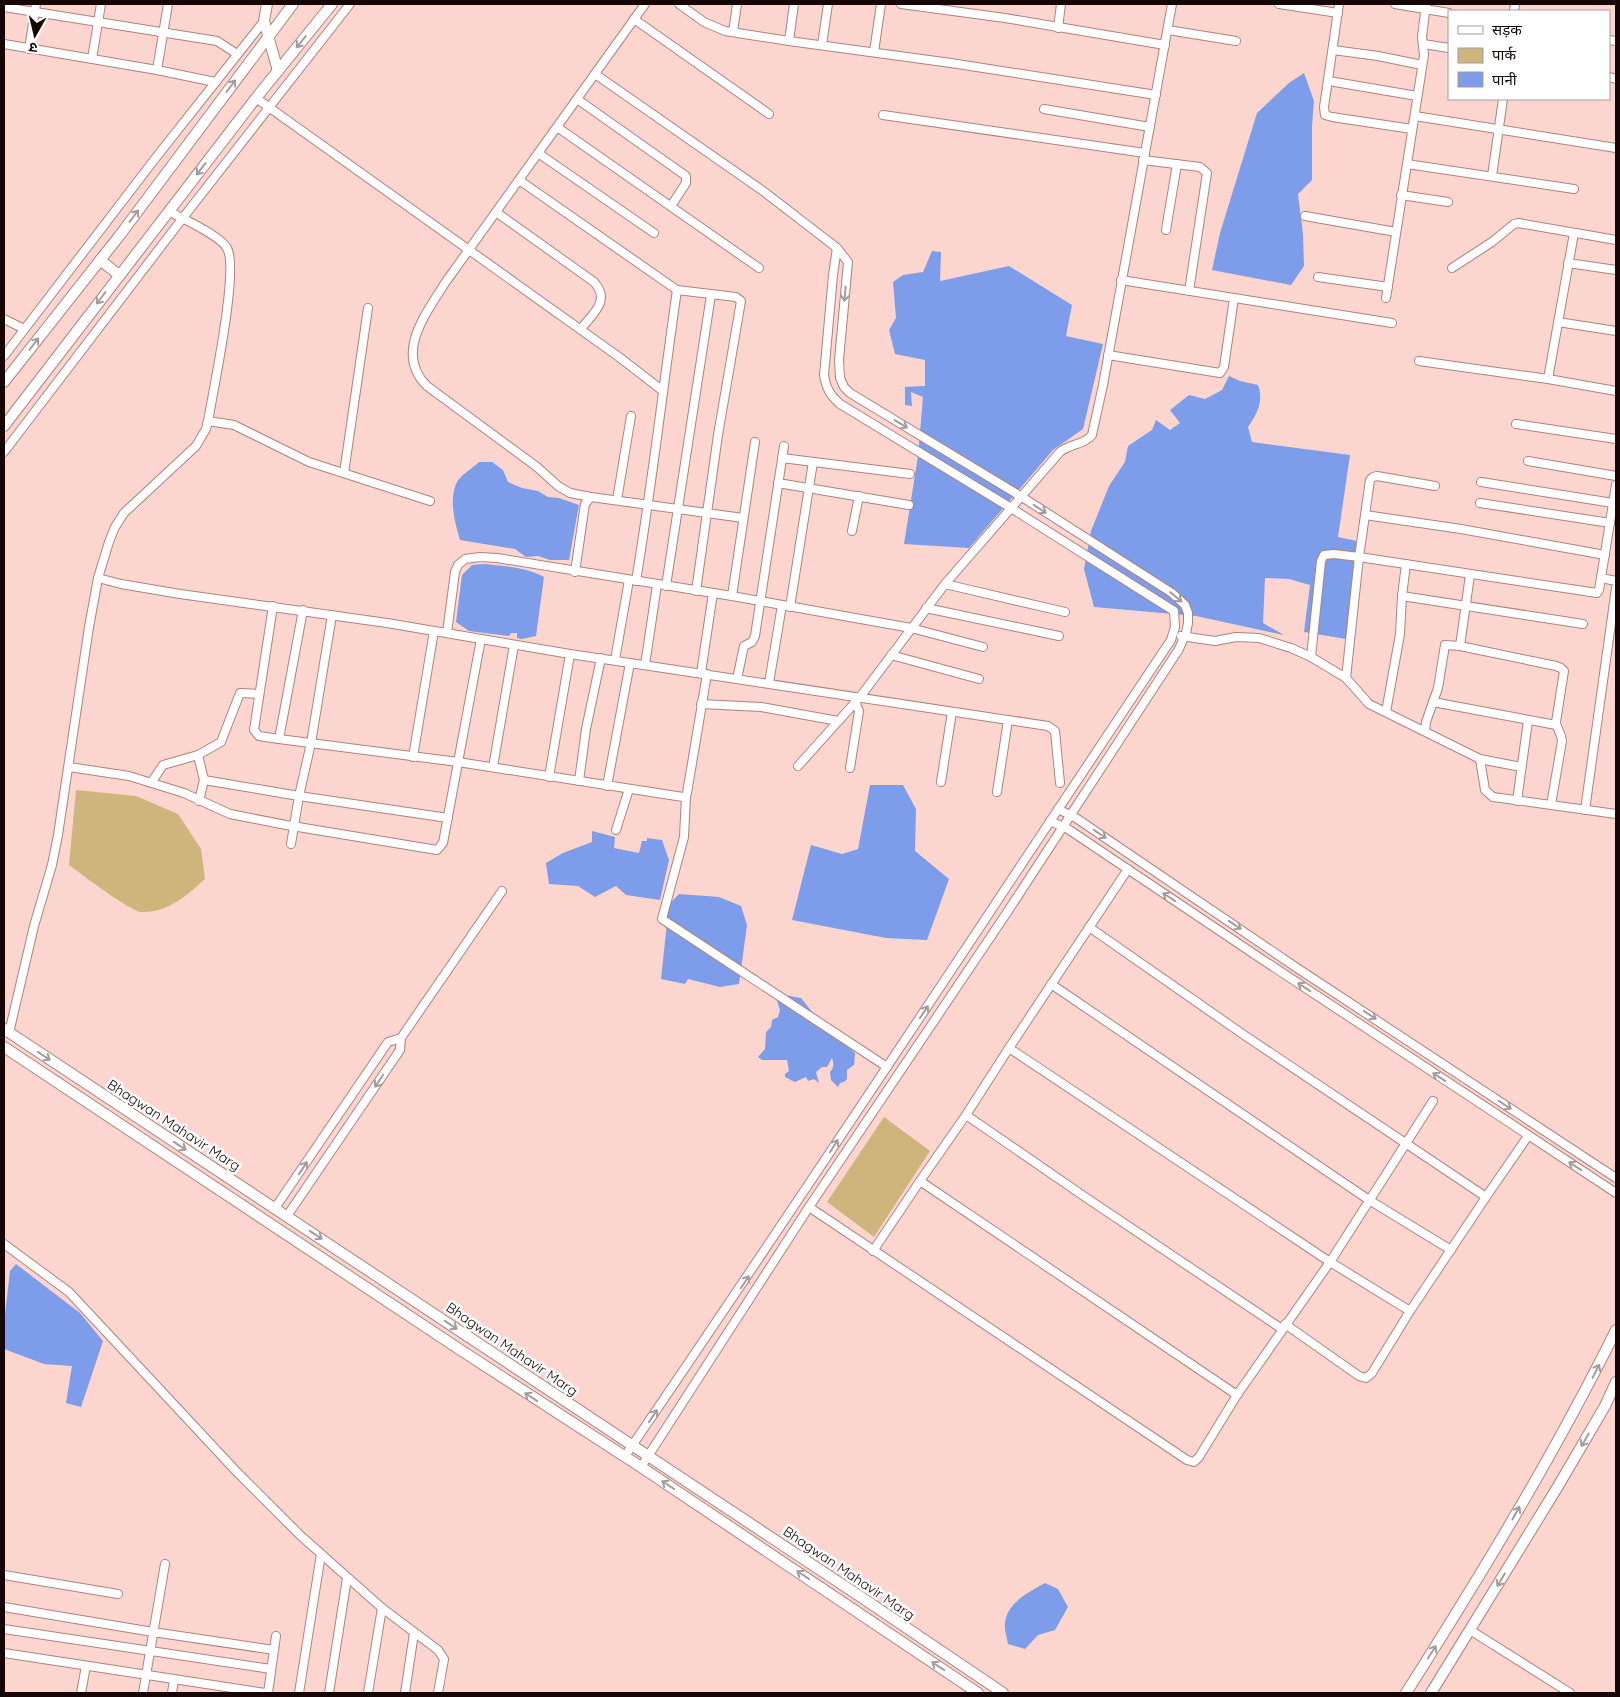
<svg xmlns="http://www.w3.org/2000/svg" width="1620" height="1697" font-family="Quicksand,'Noto Sans Devanagari',sans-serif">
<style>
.green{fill:#cdb57c}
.water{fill:#7d9ce9}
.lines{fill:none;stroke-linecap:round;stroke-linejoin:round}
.street-casing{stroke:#af827c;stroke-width:10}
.secondary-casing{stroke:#af827c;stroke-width:12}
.street{stroke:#fff;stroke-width:8}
.secondary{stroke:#fff;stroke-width:10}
.oneway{stroke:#a29c9b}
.labels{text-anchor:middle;stroke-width:5;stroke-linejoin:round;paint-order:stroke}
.street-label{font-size:14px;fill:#160706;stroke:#fff}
</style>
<rect width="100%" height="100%" fill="#fcd5cf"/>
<g class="green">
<path d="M76,790L136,796L178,814L201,849L205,879C186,896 167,913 141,912C130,911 81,874 69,865Z"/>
<path d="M884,1117L930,1151L874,1237L827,1202Z"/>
</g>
<g class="water">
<path d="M1304,73L1314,101L1312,126V180L1298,194L1303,234L1304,266L1291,285L1212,270L1220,233L1257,113L1289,83Z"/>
<path d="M932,251L941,252L940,281L1009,266L1072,305L1066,336L1103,344L1083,429L1053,450L969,548L904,544L918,456L923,397L911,392L912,406L905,405V387L925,386V360L895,354L889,330L896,318L893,282L903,275L923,272Z"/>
<path d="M1229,376L1240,381L1258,385C1264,401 1257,414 1248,427L1252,442L1350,455L1338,537L1357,541L1346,639L1304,632L1310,585L1289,579L1265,578L1263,623L1284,635L1196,616L1094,607L1084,569L1091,531L1109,486L1125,462L1128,446L1152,430L1156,420L1170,430L1180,423L1170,410L1189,395L1205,399L1222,390Z"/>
<path d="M479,462H492L503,470L508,482L522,488L538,491L548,497L559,498L579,505L569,560H550L538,556L526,557L515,549L460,540C455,523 449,502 456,484C459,476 473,468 479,462Z"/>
<path d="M483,564C504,566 525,567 544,577L536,636L522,639L517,638V633H511L509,636L469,631L456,622L462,575L472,565Z"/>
<path d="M870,785H903L916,809L915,851L949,879L927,940L886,938L792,920L811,845L842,854L858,849Z"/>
<path d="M592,831L615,837L614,848L639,853L642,841H647V838L662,840L669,860L660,900L626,895L616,886L595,897L578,886L549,884L546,863L563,853L592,842Z"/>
<path d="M679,894L719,897L741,906L747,925L739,984L720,987L688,979L685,984L661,979L669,904Z"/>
<path d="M784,995L801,998L821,1023L855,1053L854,1065L847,1070V1079L844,1082L840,1083L838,1087L831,1080L830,1072C834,1067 834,1064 832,1058L827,1067H822L816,1072L819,1083L814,1079L808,1081L806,1077L795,1082L785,1077V1074L789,1071L787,1060H762L758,1057L765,1049L766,1032L771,1027L772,1020L778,1017L780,1010L777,1001Z"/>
<path d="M16,1264L80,1313L103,1341L81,1407L66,1403L72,1366L44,1364L4,1349V1323L10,1271Z"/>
<path d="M1045,1583L1058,1589L1068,1607L1055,1630L1038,1635L1025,1649L1008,1644C1007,1638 1004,1630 1005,1624C1006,1603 1029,1592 1045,1583Z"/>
</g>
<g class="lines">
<g class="street-casing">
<g id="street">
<path d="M679,4L704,22L725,31L789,41L951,63L1156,95"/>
<path d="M901,4L1005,18L1165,45"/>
<path d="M1279,4L1338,13"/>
<path d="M1339,4L1324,107L1325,115L1332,117L1412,129"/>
<path d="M1395,4L1449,13"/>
<path d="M4,7L217,41L237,54"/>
<path d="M1514,11L1515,4"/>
<path d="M634,19L769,114"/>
<path d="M1058,28L1061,4"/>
<path d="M1168,30L1236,41"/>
<path d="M733,32L737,4"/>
<path d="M1609,40L1616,41"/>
<path d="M789,41L794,4"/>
<path d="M4,44L157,70L215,82"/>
<path d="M1423,44L1449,48"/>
<path d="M822,45L828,4"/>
<path d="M29,49L36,4"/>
<path d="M1333,50L1378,56L1422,65"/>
<path d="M874,52L881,4"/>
<path d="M92,59L101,4"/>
<path d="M157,70L168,4"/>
<path d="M595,74L763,191L837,248L848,262L839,360L840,378L844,387L850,393L1022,497L1172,593L1185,605L1188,613V623L1186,633L1179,649L1008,911L809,1207L641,1467"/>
<path d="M1609,77L1616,79"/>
<path d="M1329,81L1417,96"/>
<path d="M256,98L619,357L663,391"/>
<path d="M577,99L686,176V183L671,206"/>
<path d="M1044,109L1150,127"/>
<path d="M883,115L1145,153"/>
<path d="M1415,116L1616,148"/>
<path d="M557,127L759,268"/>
<path d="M538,153L654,233"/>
<path d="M1143,160L1200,167L1207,173L1189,291"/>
<path d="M1407,164L1574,189"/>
<path d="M1492,176L1503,99"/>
<path d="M519,180L677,290L736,297L741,301L718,435L696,591"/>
<path d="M1401,195L1448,202"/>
<path d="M496,212L594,282C611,301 593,313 581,329"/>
<path d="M1305,216L1396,232"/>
<path d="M1166,230L1177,164"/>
<path d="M1568,263L1616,270"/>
<path d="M1452,268L1492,242L1514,224L1518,223L1616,240"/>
<path d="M1318,277L1388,287"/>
<path d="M1121,280L1392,323"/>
<path d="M1386,298L1424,55L1422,37L1426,4"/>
<path d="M4,319L24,329"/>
<path d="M1558,322L1616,331"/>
<path d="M1108,355L1220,373L1224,367L1234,298"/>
<path d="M4,356L154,160L264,21"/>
<path d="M1419,361L1548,379L1616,391"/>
<path d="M1548,379L1574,233"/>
<path d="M208,421L234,425L309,462L430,501"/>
<path d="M1516,424L1616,439"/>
<path d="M4,452L182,219L350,4"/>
<path d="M782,458L910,474"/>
<path d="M1528,461L1616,476"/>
<path d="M344,473L368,308"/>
<path d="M1481,482L1613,503"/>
<path d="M778,483L909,505"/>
<path d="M591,497L570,493L558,486L537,467L427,386C394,353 426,314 445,283L645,4"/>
<path d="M617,500L631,416"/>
<path d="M1480,503L1610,523"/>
<path d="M1365,515L1461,529L1605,555"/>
<path d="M852,531L859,496"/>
<path d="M575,572L585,504L591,497L743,518"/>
<path d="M98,578L121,584L180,594L387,623L570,654L1048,726L1055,731L1060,783"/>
<path d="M1601,578L1616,581"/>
<path d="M636,581C652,485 663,387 677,290"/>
<path d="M945,584L1065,612"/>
<path d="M666,586L711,295"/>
<path d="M732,596L755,442"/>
<path d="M1402,596L1583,624"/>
<path d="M273,606L254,730L259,736L279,739L458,762L683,797L686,796L687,793L707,674"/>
<path d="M790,607L813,462"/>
<path d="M926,608L1059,636"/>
<path d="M447,633L455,572L458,565L465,559L480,557L497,558L732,596L911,628L983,647"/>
<path d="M1181,636L1215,641L1236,637L1259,638L1291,648L1311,657L1346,678L1369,704L1480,759L1521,767"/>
<path d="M1460,646L1556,666L1561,668L1564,671L1556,722C1556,728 1561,731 1562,741L1551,805"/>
<path d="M891,655L979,679"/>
<path d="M1311,657L1321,561L1324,555L1334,554L1359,557L1597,593L1599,590L1616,485"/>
<path d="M615,660L629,580"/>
<path d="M645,665L657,585"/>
<path d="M701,673L713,593"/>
<path d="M1346,678L1359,557L1370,480L1373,477L1377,476L1435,486"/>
<path d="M737,679L744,646L752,642L755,636L784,446"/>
<path d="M769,683L782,605"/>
<path d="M1433,702L1556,725"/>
<path d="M701,704L761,707L838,721"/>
<path d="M1386,712L1400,634L1402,596L1406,564"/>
<path d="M1425,731L1426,722L1438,688L1445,645L1460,646L1470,575"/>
<path d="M279,739L303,610"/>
<path d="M198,755L204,780L199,801"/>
<path d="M413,757L434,631"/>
<path d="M1480,759L1485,790L1493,797L1616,814"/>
<path d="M798,766L860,697L945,584L1060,452C1069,444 1084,445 1092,435L1103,385L1172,4"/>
<path d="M69,767L129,776L184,793L230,814L286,825L437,850L443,843L481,639"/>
<path d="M493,767L514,645"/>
<path d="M850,768L859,711L855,702"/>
<path d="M549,777L570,654"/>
<path d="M204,780L299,796L448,818"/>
<path d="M579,781L586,729L601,658"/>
<path d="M941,782L952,712"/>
<path d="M151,783L163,765L198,755L221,742L240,693L259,694"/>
<path d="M607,786L630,663"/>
<path d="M997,792L1008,720"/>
<path d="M686,796L684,837L662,919L887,1067"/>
<path d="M1517,801L1528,721"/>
<path d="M1058,809L1076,818L1297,968L1616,1178"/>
<path d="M1585,810L1616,588"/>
<path d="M1050,821L1068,829L1260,958L1616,1193"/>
<path d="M616,830L629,789"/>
<path d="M291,844L299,796L311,743L332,615"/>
<path d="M1089,927L1244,1035L1486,1197L1410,1311L1372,1373L1366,1378L1359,1376L1285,1324"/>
<path d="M1051,984L1369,1200L1451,1250"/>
<path d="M9,1033L34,926L52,865L58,835L89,627L98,578L109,542L115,527L124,513L196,446L206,429L209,416C214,386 239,269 227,248C218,234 184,220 169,211"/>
<path d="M1009,1048L1330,1262L1410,1311"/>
<path d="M966,1115L1088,1199L1282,1329"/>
<path d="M920,1181L1237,1395"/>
<path d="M1486,1197L1528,1136"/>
<path d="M809,1207L1187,1460L1194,1462L1199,1457L1237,1395L1330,1262L1433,1101"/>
<path d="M275,1208L388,1042L401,1038"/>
<path d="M287,1216L400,1050L401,1038L502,891"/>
<path d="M4,1244L69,1292L235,1470L301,1536L382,1608L438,1650L444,1659L438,1693"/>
<path d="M873,1251L920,1181L966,1115L1009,1048L1128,869"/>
<path d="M625,1456C810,1186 989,912 1171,640L1175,627L1174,611L1011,508L840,404C830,395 826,388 824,375L833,275L837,248"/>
<path d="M4,1575L118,1594"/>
<path d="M4,1607L153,1632L274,1650"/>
<path d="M4,1629L271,1669"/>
<path d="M1470,1630L1570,1693"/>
<path d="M4,1653L265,1693"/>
<path d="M81,1693L86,1666"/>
<path d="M143,1693L165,1564"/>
<path d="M172,1693L174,1680"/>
<path d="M268,1693L276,1636"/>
<path d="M299,1693L321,1554"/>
<path d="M329,1693L347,1578"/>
<path d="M368,1693L382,1608"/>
<path d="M405,1693L414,1633"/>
</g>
</g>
<g class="secondary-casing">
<g id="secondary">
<path d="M267,4L264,21L278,71"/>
<path d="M100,260L119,275"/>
<path d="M4,382L120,235L293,4"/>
<path d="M4,426L256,98L332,4"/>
<path d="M4,1029L861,1597L1003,1693"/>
<path d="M4,1047L459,1349L641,1467L978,1693"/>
<path d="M1406,1693C1481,1575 1554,1455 1616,1330"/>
<path d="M1431,1693L1557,1488L1605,1406L1616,1382"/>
</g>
</g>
<use href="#street" class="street"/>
<use href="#secondary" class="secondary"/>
</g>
<defs><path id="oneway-shaft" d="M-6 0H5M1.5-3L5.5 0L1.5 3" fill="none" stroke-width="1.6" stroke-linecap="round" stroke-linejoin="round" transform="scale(1.25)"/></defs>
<g class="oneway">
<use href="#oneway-shaft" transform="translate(301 42) rotate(129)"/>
<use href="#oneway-shaft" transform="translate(231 86) rotate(-53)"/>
<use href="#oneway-shaft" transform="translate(201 169) rotate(128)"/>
<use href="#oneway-shaft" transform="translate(134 216) rotate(-53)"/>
<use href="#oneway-shaft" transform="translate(845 294) rotate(95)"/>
<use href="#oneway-shaft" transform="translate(101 298) rotate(127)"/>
<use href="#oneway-shaft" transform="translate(34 344) rotate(-52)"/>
<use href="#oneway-shaft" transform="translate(901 424) rotate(31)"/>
<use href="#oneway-shaft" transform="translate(1040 509) rotate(33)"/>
<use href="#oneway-shaft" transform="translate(1176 597) rotate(40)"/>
<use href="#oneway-shaft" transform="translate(1100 834) rotate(34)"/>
<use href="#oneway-shaft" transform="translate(1169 897) rotate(-146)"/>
<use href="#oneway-shaft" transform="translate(1235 925) rotate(34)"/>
<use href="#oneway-shaft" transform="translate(1304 987) rotate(-147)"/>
<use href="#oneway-shaft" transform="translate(924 1012) rotate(-56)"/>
<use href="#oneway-shaft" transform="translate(1370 1015) rotate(34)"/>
<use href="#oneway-shaft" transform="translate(44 1056) rotate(34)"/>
<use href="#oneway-shaft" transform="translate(1439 1077) rotate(-146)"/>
<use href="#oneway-shaft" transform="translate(379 1081) rotate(124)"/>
<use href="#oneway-shaft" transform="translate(1505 1105) rotate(34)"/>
<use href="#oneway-shaft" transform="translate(180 1146) rotate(33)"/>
<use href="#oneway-shaft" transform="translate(834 1146) rotate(-57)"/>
<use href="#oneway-shaft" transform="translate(1575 1166) rotate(-147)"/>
<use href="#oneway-shaft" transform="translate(303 1168) rotate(-56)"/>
<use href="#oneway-shaft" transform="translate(316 1235) rotate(34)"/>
<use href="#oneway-shaft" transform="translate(745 1282) rotate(-56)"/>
<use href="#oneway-shaft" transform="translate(451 1325) rotate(34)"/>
<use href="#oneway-shaft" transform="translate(1596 1371) rotate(-64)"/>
<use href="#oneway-shaft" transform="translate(531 1397) rotate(-146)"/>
<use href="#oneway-shaft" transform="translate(653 1416) rotate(-56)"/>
<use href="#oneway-shaft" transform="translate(1585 1440) rotate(120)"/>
<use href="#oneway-shaft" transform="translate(668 1485) rotate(-146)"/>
<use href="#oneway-shaft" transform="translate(1516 1513) rotate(-61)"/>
<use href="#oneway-shaft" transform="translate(803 1575) rotate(-146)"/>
<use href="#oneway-shaft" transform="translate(1501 1580) rotate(121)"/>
<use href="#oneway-shaft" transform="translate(1432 1652) rotate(-57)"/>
<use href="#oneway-shaft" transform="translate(938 1666) rotate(-146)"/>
</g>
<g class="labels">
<g class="street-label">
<text transform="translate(174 1125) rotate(33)" y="5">Bhagwan Mahavir Marg</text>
<text transform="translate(512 1349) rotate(34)" y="5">Bhagwan Mahavir Marg</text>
<text transform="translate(849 1573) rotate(34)" y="5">Bhagwan Mahavir Marg</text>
</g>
</g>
<rect width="1620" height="1697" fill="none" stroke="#160706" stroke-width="10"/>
<rect x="1448" y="10" width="162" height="90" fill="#ffffff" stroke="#a29c9b"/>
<rect x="1458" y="26" width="25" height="8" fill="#ffffff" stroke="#a29c9b"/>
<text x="1492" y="35" font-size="15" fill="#160706">सड़क</text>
<rect x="1458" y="48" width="25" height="15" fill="#cdb57c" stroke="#a29c9b"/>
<text x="1492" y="60" font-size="15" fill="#160706">पार्क</text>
<rect x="1458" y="72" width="25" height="15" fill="#7d9ce9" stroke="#a29c9b"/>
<text x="1492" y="85" font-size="15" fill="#160706">पानी</text>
<g transform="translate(35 35) rotate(188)" stroke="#ffffff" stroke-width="4" paint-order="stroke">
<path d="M0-4L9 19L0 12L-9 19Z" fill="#160706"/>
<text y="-8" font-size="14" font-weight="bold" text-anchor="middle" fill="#160706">उ</text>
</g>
</svg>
